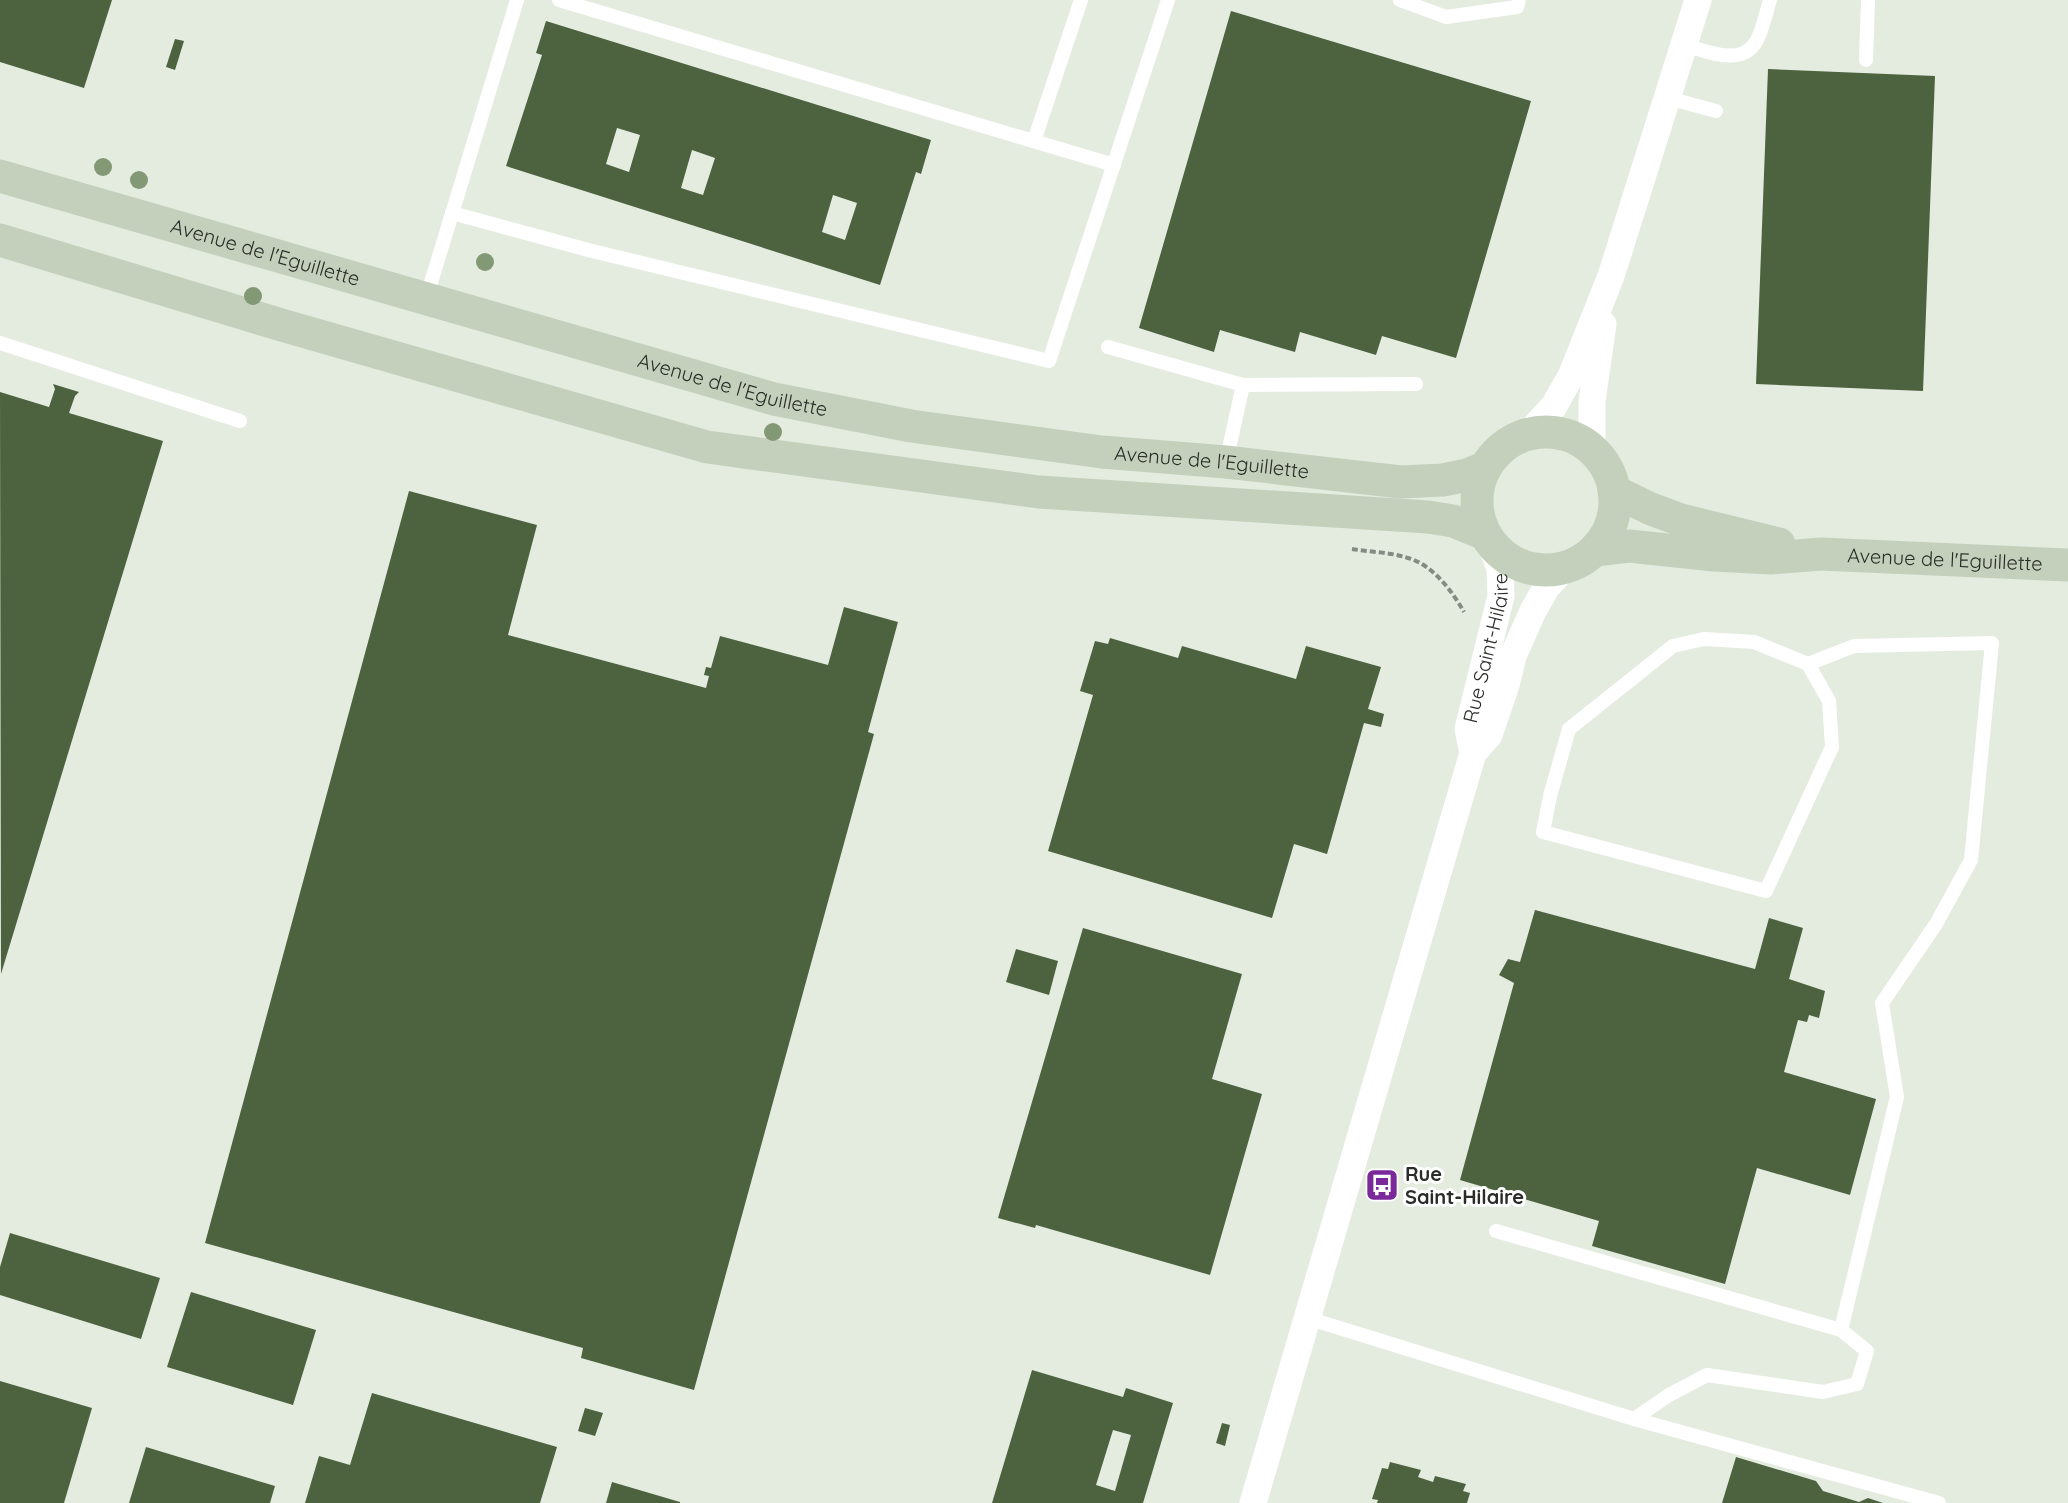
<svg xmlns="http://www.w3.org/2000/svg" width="2068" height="1503" font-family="Quicksand,sans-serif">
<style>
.building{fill:#4d6340;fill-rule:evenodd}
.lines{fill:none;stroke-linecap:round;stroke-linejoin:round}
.path{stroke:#858a82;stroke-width:4;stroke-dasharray:6 3;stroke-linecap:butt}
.lane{stroke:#fff;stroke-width:14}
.street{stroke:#fff;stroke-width:27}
.secondary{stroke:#c4d0bc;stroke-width:33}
.tree{fill:#839875}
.labels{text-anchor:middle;stroke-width:6;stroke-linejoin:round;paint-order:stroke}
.street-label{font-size:20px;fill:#292c27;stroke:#fff}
.poi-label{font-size:20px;font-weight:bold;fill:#292c27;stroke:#fff;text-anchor:start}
</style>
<rect width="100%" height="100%" fill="#e4ece0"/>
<g class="building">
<path d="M0,0H112L84,88L0,62Z"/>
<path d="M1231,11L1531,101L1456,358L1382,336L1376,355L1300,332L1295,352L1220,330L1214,352L1139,328Z"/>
<path d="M546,21L931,140L921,174L916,172L880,285L506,166L542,55L536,53ZM617,128L640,135L629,172L606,164ZM692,150L715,158L703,195L681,188ZM833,195L857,203L845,240L822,232Z"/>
<path d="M175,39L184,41L175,70L166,67Z"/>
<path d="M1768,69L1935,76L1923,391L1756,384Z"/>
<path d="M53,384L79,392L75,396L69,413L163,441L1,974L0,392L49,407L55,389Z"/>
<path d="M409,491L537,525L508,635L706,688L709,676L704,675L706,667L711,668L720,636L828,665L844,607L898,622L868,732L874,734L694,1390L581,1358L583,1348L205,1243Z"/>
<path d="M1110,638L1178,658L1182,646L1296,679L1306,646L1381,667L1368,709L1384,714L1381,727L1364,723L1327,854L1294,844L1272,918L1048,851L1093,695L1080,691L1095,641L1108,644Z"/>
<path d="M1535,910L1755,969L1769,918L1803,928L1789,979L1825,991L1819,1018L1809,1015L1807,1022L1798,1020L1784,1072L1876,1099L1850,1195L1757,1168L1725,1284L1592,1246L1599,1221L1460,1180L1514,983L1499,975L1508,959L1520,962Z"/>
<path d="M1083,928L1242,974L1212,1079L1262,1094L1210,1275L1036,1225L1035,1228L998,1218Z"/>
<path d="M1016,949L1058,961L1049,995L1006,982Z"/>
<path d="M10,1233L160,1278L141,1339L0,1295V1267Z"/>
<path d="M191,1292L316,1330L293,1405L167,1367Z"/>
<path d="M1032,1370L1123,1397L1126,1388L1173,1403L1143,1503H992ZM1113,1430L1131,1435L1115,1491L1096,1485Z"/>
<path d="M0,1381L92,1408L64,1503H0Z"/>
<path d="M372,1393L557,1447L540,1503H305L319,1456L350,1465Z"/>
<path d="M585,1408L603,1413L595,1436L578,1431Z"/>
<path d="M1222,1423L1230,1425L1225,1446L1216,1443Z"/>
<path d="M146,1447L275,1486L270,1503H129Z"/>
<path d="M1736,1457L1816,1481L1823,1491L1859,1502L1868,1498L1883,1503H1722Z"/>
<path d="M1390,1462L1421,1470L1418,1477L1433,1482L1435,1476L1466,1484L1463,1491L1470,1493L1467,1503H1377L1378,1500L1372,1499L1382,1468L1388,1469Z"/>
<path d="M612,1482L680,1502V1503H606Z"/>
</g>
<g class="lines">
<path class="path" d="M1352,549C1370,552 1390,552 1408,558C1433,565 1452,591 1464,612"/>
<g class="lane">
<path d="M559,0L1114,165"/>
<path d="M1400,0L1446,17L1517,7L1519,0"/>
<path d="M1684,45C1707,51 1742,68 1757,40C1763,29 1766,13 1770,0"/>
<path d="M1866,60L1868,0"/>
<path d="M1668,98L1716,111"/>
<path d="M1034,141L1081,0"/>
<path d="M452,213L592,251L1049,361L1168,0"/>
<path d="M426,299L517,0"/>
<path d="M0,343L240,421"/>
<path d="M1108,347L1243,385L1416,384"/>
<path d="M1226,462L1243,385"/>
<path d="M1808,664L1829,701L1832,747L1766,891L1543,832L1550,796L1569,729L1673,646L1704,639L1754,642L1808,664L1854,646L1992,643L1971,860L1936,924L1882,1003L1897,1097L1841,1330L1867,1351L1857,1384L1823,1392L1707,1375L1669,1395L1634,1419L1939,1503"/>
<path d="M1496,1231L1841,1330"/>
<path d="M1307,1318L1634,1419"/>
</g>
<g class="street">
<path d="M1528,434L1554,406L1572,374L1611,276L1698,0"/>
<path d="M1592,450V401L1603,324"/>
<path id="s1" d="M1473,753L1468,729L1501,596L1500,569L1491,544"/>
<path d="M1253,1503L1473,753L1489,735L1506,685L1513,656L1533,611L1546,588L1566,566"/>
</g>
<g class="secondary">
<path id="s2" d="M0,176L774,399L911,426L1102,452L1226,462L1401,482L1443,480L1467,475L1485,468"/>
<path d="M0,240L285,326L707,447L1039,492L1428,517L1453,521L1485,534"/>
<circle cx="1546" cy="501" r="69"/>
<path d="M1614,491L1651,509L1681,520L1779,544"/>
<path id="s3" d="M1595,550L1629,546L1714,555L1771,558L1821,554L2068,565"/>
</g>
</g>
<g class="tree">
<circle cx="103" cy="167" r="9"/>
<circle cx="139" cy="180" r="9"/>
<circle cx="485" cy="262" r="9"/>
<circle cx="253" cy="296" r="9"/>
<circle cx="773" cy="432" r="9"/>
</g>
<defs>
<g id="bus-square" transform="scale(1.725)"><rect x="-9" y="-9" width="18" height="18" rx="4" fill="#79299a" stroke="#fff"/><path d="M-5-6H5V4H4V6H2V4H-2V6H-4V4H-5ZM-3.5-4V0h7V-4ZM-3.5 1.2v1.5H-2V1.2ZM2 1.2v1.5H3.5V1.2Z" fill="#fff"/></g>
</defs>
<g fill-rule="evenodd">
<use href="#bus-square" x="1382" y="1185"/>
</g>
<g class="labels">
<g class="street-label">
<text dy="7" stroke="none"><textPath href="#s2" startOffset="276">Avenue de l'Eguillette</textPath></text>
<text dy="7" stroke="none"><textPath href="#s2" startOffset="762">Avenue de l'Eguillette</textPath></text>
<text dy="7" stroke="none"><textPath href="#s2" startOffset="1248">Avenue de l'Eguillette</textPath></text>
<text dy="7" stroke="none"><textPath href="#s3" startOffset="351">Avenue de l'Eguillette</textPath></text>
<text dy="7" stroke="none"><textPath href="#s1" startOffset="108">Rue Saint-Hilaire</textPath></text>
</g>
<g class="poi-label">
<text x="1405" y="1181">Rue<tspan x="1405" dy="23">Saint-Hilaire</tspan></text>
</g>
</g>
</svg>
